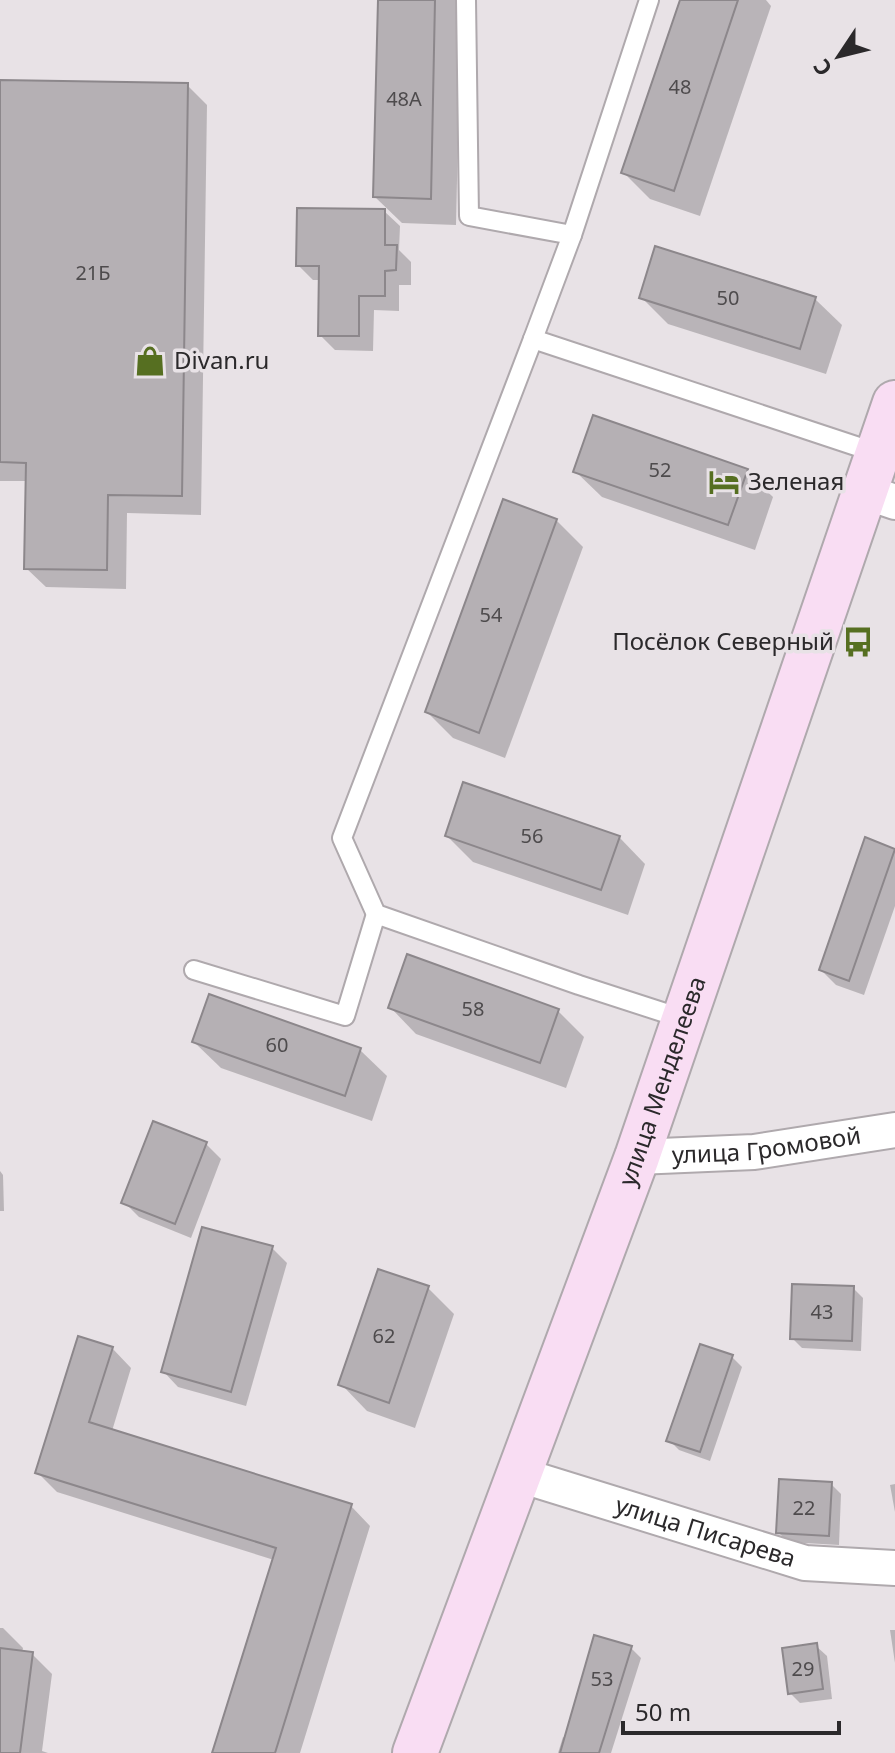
<svg xmlns="http://www.w3.org/2000/svg" width="895" height="1753" font-family="'Noto Sans',sans-serif">
<style>
.shadow{fill:#0003}
.building{fill:#b5b0b4;stroke:#8c878b;stroke-width:2}
.lines{fill:none;stroke-linecap:round;stroke-linejoin:round}
.lane-casing{stroke:#afa9ad;stroke-width:22}
.street-casing{stroke:#afa9ad;stroke-width:38}
.secondary-casing{stroke:#afa9ad;stroke-width:48}
.lane{stroke:#fff;stroke-width:18}
.street{stroke:#fff;stroke-width:34}
.secondary{stroke:#f9ddf3;stroke-width:44}
.labels{text-anchor:middle;stroke-width:7;stroke-linejoin:round;paint-order:stroke}
.number-label{font-size:20px;fill:#4e4b4d}
.poi-label{font-size:24px;fill:#2b292b;stroke:#e8e2e6;text-anchor:start}
.street-label{font-size:24px;fill:#2b292b;stroke:#e8e2e6}
</style>
<rect width="100%" height="100%" fill="#e8e2e6"/>
<g class="shadow">
<path d="M380,0H461L456,225L402,223L375,197Z"/>
<path d="M682,0H766L771,6L700,216L650,199L624,173Z"/>
<path d="M0,82L187,85L207,105L201,515L127,513L126,589L46,587L26,568L27,481H0Z"/>
<path d="M384,211L400,226L399,250L411,262V285H399V311L374,310L373,351L335,350L320,335L321,280H313L298,265Z"/>
<path d="M641,297L815,299L842,325L826,374L668,324Z"/>
<path d="M575,471H746L773,497L755,550L602,497Z"/>
<path d="M556,520L583,547L505,758L453,738L427,712Z"/>
<path d="M447,836L619,837L645,864L628,915L473,862Z"/>
<path d="M866,839L895,850V906L864,995L836,985L821,970Z"/>
<path d="M390,1007L558,1011L584,1037L566,1088L416,1034Z"/>
<path d="M194,1042L360,1050L387,1076L372,1121L221,1068Z"/>
<path d="M206,1144L221,1159L191,1238L139,1217L124,1202Z"/>
<path d="M0,1171L3,1175L4,1211H0Z"/>
<path d="M272,1248L287,1263L246,1406L178,1387L163,1371Z"/>
<path d="M428,1288L454,1314L415,1428L367,1411L341,1384Z"/>
<path d="M853,1288L863,1298L861,1351L802,1348L792,1338Z"/>
<path d="M112,1348L131,1368L112,1431L351,1506L370,1526L300,1753H215L274,1560L57,1492L38,1473Z"/>
<path d="M732,1357L742,1367L710,1461L679,1450L669,1440Z"/>
<path d="M831,1484L841,1494L839,1545L788,1542L778,1532Z"/>
<path d="M895,1484V1512L890,1485Z"/>
<path d="M0,1628H3L23,1648L22,1653L32,1654L52,1674L42,1751L48,1753H0Z"/>
<path d="M890,1630H895V1663Z"/>
<path d="M816,1646L827,1656L832,1699L800,1703L790,1693Z"/>
<path d="M631,1648L641,1658L611,1753H558L563,1737L566,1738Z"/>
</g>
<g class="building">
<path d="M378,0H435L431,199L373,197Z"/>
<path d="M680,0H738L674,191L621,173Z"/>
<path d="M0,80L188,83L182,496L108,495L107,570L24,569L26,463L0,462Z"/>
<path d="M297,208L385,209V245H397L396,270L385,271V296H359V336H318L319,266H296Z"/>
<path d="M655,246L816,297L800,349L639,298Z"/>
<path d="M593,415L748,469L728,525L573,472Z"/>
<path d="M503,499L557,519L479,733L425,712Z"/>
<path d="M463,782L620,836L601,890L445,836Z"/>
<path d="M865,837L895,849L849,981L819,970Z"/>
<path d="M407,954L559,1009L540,1063L388,1008Z"/>
<path d="M209,994L361,1048L345,1096L192,1042Z"/>
<path d="M153,1121L207,1142L175,1224L121,1203Z"/>
<path d="M202,1227L273,1246L231,1392L161,1372Z"/>
<path d="M378,1269L429,1286L389,1403L338,1385Z"/>
<path d="M792,1284L854,1286L852,1341L790,1339Z"/>
<path d="M78,1336L113,1347L89,1422L352,1504L275,1753H212L276,1548L35,1473Z"/>
<path d="M700,1344L733,1355L700,1452L666,1441Z"/>
<path d="M779,1479L832,1482L829,1536L776,1533Z"/>
<path d="M594,1635L632,1646L599,1753H560Z"/>
<path d="M817,1643L823,1689L788,1694L782,1648Z"/>
<path d="M0,1648L33,1652L20,1753H0Z"/>
</g>
<g class="lines">
<g class="lane-casing">
<g id="lane">
<path d="M466,0L469,216L572,235"/>
<path d="M649,0L572,235L533,339L877,453"/>
<path d="M533,339L342,838L376,914L579,985L684,1019"/>
<path d="M194,970L345,1016L376,914"/>
</g>
</g>
<g class="street-casing">
<g id="street">
<path d="M863,491L895,502"/>
<path id="s1" d="M637,1157L754,1152L895,1130"/>
<path id="s2" d="M520,1475L805,1563L895,1568"/>
</g>
</g>
<g class="secondary-casing">
<g id="secondary">
<path id="s3" d="M415,1753L637,1157L895,403"/>
</g>
</g>
<use href="#lane" class="lane"/>
<use href="#street" class="street"/>
<use href="#secondary" class="secondary"/>
</g>
<defs>
<g id="shop-bare" transform="scale(2.4)"><path d="M-5-2.5h2.3a2.7 3.5 0 0 1 5.4 0H5L5.5 6h-11ZM-1.5-2.5h3a1.5 2.3 0 0 0-3 0Z" fill="#566f21" stroke="#e8e2e6" stroke-width="2.5" paint-order="stroke"/></g>
<g id="hotel-bare" transform="scale(2.4)"><path d="M-6-4.5h1.5V1H6V5H4.5V3h-9V5H-6ZM-4 0a1.8 1.8 0 1 1 3.6 0ZM.5 0V-2.5h3Q6-2.5 6 0Z" fill="#566f21" stroke="#e8e2e6" stroke-width="2.5" paint-order="stroke"/></g>
<g id="bus-bare" transform="scale(2.4)"><path d="M-5-6H5V4H4V6H2V4H-2V6H-4V4H-5ZM-3.5-4V0h7V-4ZM-3.5 1.2v1.5H-2V1.2ZM2 1.2v1.5H3.5V1.2Z" fill="#566f21" stroke="#e8e2e6" stroke-width="2.5" paint-order="stroke"/></g>
</defs>
<g fill-rule="evenodd">
<use href="#shop-bare" x="150" y="361"/>
<use href="#hotel-bare" x="724" y="482"/>
<use href="#bus-bare" x="858" y="642"/>
</g>
<g class="labels">
<g class="number-label">
<text x="680" y="94">48</text>
<text x="404" y="106">48А</text>
<text x="93" y="280">21Б</text>
<text x="728" y="305">50</text>
<text x="660" y="477">52</text>
<text x="491" y="622">54</text>
<text x="532" y="843">56</text>
<text x="473" y="1016">58</text>
<text x="277" y="1052">60</text>
<text x="822" y="1319">43</text>
<text x="384" y="1343">62</text>
<text x="804" y="1515">22</text>
<text x="803" y="1676">29</text>
<text x="602" y="1686">53</text>
</g>
<g class="poi-label">
<text x="174" y="369">Divan.ru</text>
<text x="748" y="490">Зеленая</text>
<text x="834" y="650" text-anchor="end">Посёлок Северный</text>
</g>
<g class="street-label">
<text dy="8" stroke="none"><textPath href="#s3" startOffset="716">улица Менделеева</textPath></text>
<text dy="8" stroke="none"><textPath href="#s1" startOffset="130">улица Громовой</textPath></text>
<text dy="8" stroke="none"><textPath href="#s2" startOffset="194">улица Писарева</textPath></text>
</g>
</g>
<g transform="translate(839 56) rotate(235)" stroke="#e8e2e6" stroke-width="6" paint-order="stroke">
<path d="M0-6L14 30L0 20L-14 30Z" fill="#2b292b"/>
<text y="-12" font-size="22" font-weight="bold" text-anchor="middle" fill="#2b292b">С</text>
</g>
<path d="M623 1721v12h216v-12" fill="none" stroke="#2b292b" stroke-width="4"/>
<text x="635" y="1721" font-size="24" fill="#2b292b" stroke="#e8e2e6" stroke-width="6" paint-order="stroke">50 m</text>
</svg>
